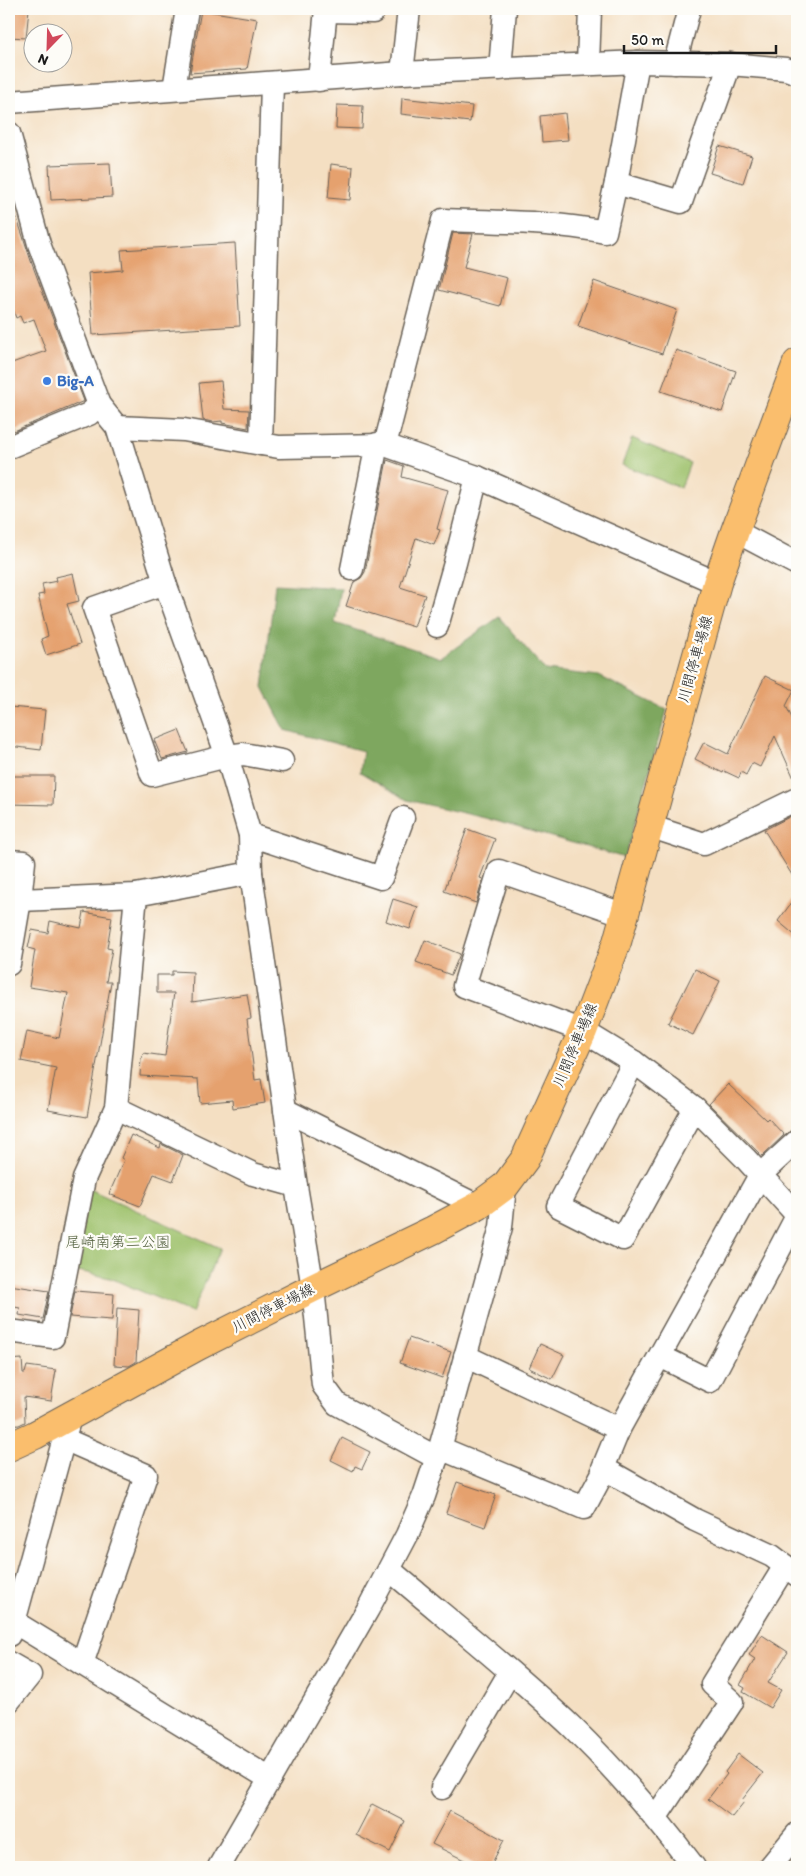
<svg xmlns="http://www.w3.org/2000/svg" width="806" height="1876" font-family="Itim,'Klee One',sans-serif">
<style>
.green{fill:#9dc16b;stroke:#5c6e44}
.forest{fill:#7ea75f;stroke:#4d623e}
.building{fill:#e5a16e}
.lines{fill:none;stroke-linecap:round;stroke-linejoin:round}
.minor-casing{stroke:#686056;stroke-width:25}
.major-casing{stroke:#686056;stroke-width:30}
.minor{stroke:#fff;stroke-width:22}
.major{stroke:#fabe6d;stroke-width:28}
.shop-dot{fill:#3f7fe0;stroke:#fdfcf7;stroke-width:2}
.labels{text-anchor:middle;stroke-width:4.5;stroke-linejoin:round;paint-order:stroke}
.shop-label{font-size:15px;font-weight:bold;fill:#366cbe;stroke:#fdfcf7;text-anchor:start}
.street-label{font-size:15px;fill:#1c1c1c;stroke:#fdfcf7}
.park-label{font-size:15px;fill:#505e3c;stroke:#fdfcf7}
</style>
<rect width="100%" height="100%" fill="#fdfcf7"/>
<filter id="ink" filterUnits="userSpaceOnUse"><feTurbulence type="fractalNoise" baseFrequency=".02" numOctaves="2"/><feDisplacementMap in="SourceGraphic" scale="10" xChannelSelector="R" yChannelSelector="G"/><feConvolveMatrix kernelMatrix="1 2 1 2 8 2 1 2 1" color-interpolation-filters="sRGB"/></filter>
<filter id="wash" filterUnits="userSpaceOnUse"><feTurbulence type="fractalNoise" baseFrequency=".0096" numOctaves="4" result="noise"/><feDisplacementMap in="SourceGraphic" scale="20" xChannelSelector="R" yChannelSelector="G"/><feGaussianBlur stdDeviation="1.12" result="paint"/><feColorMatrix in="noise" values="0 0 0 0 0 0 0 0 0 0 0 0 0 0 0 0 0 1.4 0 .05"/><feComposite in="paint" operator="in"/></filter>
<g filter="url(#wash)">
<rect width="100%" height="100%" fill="#f4dfc2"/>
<g class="green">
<path d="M632,438L690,463L681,488L622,465Z"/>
<path d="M89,1189L220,1248L192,1313L110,1278L74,1270Z"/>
</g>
<path class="forest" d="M275,584L341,588L335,623L441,658L499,617L545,670L599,676L667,710L625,858L485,818L407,800L360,772L363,751L285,730L263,687Z"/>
<g id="blocks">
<g class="building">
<path d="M9,9H29L26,38L9,37Z"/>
<path d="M201,10L257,19L247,69L190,73Z"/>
<path d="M402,98L472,106L470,122L401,114Z"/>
<path d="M337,105L363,106L362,129L336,128Z"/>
<path d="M565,113L568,140L542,142L540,116Z"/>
<path d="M719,146L752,156L743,183L710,173Z"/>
<path d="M110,163L112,197L51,200L49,165Z"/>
<path d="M331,164L353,167L350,200L328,198Z"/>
<path d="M12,203L32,264L84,401L14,431L9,419V364L46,351L34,319L23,323L20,316L16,318L9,297V204Z"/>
<path d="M453,233L473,234L464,267L507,278L500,306L439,290Z"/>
<path d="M235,243L240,326L93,335L88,273L123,270L121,250Z"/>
<path d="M594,281L677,310L662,354L578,326Z"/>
<path d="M676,350L736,371L722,412L661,391Z"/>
<path d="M221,381L224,409L249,410L248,428L222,423V421L213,422L203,420L199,383Z"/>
<path d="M387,460L404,466L402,477L448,490L437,529L440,530L434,545L416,538L400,587L425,595L414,627L346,606L354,582L361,578L365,572Z"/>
<path d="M73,573L79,601L67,604L80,644L46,655L41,639L48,636L38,595L44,594L42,584L57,581L56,577Z"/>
<path d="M765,676L794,690L786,706L797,728V785L775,736L760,767L752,763L746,775L741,772L739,778L724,771L723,773L695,759L704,742L728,754Z"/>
<path d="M9,707L45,710L41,750L9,746Z"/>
<path d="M179,730L188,752L162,759L154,740Z"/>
<path d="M9,776H54L53,805L9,804Z"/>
<path d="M797,813V883L764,830Z"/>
<path d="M467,829L495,839L480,878L483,879L476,903L444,891Z"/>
<path d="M797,895V937L778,921Z"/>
<path d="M393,899L418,907L410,929L386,921Z"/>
<path d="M84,912L112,917L107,948L112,949L106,982H111L87,1117L48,1110L56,1068L21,1061L27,1031L59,1038L68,993L29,987L35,950L28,948L32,930L48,933L50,921L81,928Z"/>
<path d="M425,940L460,954L451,975L416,962Z"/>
<path d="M695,969L720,981L693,1035L668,1023Z"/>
<path d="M172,971L193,972L192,1002L247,994L251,1018L247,1019L255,1080L261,1079L265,1103L233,1108L232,1100L200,1103L198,1079L140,1076L141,1058H142L143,1053L165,1056L174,993H157V975H172Z"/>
<path d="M728,1084L766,1120L768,1118L784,1135L762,1156L709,1104Z"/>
<path d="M131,1135L160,1148L161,1144L183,1155L173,1181L154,1174L140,1206L109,1194L124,1160L121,1158Z"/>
<path d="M9,1285L49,1291L43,1319L19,1315L20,1308L9,1306Z"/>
<path d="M75,1291L114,1294L112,1320L70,1317Z"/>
<path d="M117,1308L139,1310L136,1362L129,1366L114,1365Z"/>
<path d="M409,1338L451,1352L442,1378L400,1363Z"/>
<path d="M540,1344L564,1355L552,1379L529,1368Z"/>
<path d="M22,1359L23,1373H25L27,1366L56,1370L51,1401L24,1397L25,1422L19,1425L9,1426V1360Z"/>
<path d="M342,1438L370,1452L362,1469L355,1466L353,1471L331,1460Z"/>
<path d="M457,1482L496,1495L485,1527L446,1513Z"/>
<path d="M762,1635L788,1652L768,1683L781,1690L770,1708L743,1692L745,1688L740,1685L755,1659L749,1655Z"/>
<path d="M738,1754L763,1773L742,1800L744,1802L732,1817L708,1799L727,1774L725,1772Z"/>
<path d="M372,1804L405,1821L390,1852L356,1835Z"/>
<path d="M450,1811L504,1840L490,1867H478L432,1844Z"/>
</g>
</g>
</g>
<g filter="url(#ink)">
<use href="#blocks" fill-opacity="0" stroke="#686056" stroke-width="1"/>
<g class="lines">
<g class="minor-casing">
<g id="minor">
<path d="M326,11L373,12L374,9"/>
<path d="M675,63L689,9"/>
<path d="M588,64L590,9"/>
<path d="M500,69L505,9"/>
<path d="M402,73L409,9"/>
<path d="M319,80L326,9"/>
<path d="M174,89L187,9"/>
<path d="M9,102L402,73L638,62L730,64L786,69L797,73"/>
<path d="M9,133L39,244L99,405L117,427L165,583L227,756L250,835L251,873L296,1186L313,1288L323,1385L337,1404L437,1458"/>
<path d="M616,183L681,202L730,64"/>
<path d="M117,427L184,430L279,447L385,445L477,477L717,583"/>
<path d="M261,444L272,84"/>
<path d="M385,445L443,220C497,222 551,221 605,232L616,183L638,62"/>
<path d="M9,447L89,414L99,405"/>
<path d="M735,531L797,564"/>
<path d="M352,569L377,444"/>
<path d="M165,583L94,608L152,775L227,756L243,754L282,761"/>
<path d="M437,626L455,563L477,477"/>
<path d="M649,826L704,844L797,799"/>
<path d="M250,835L381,878L403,818"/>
<path d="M9,861L24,862L20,900L9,964"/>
<path d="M20,900L136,895L251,873"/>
<path d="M625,915L499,871L464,986L583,1031L634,1062L695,1108L745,1158L797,1215"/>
<path d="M634,1062L558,1206L623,1239L695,1108"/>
<path d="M116,1108L253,1174L296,1186"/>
<path d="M285,1110L478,1206"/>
<path d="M797,1141L760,1175L619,1429L603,1468L695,1520L772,1556L797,1575"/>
<path d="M9,1331L53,1337L84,1179L116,1108L136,895"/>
<path d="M465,1356L619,1429"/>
<path d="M660,1356L710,1381L797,1216"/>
<path d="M64,1439L146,1475L82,1664"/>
<path d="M440,1448L584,1508L605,1469"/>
<path d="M390,1570C451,1622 514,1672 572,1727C616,1770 657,1818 694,1867"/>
<path d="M14,1622L270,1779"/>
<path d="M9,1635L14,1622L68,1424"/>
<path d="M9,1663L30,1675L9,1701"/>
<path d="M442,1788L510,1672"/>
<path d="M656,1817L732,1702L712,1684L785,1566"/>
<path d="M219,1867L368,1609L407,1535L424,1496L440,1448L501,1227L505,1186"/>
<path d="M770,1867L797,1834"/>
</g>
</g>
<g class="major-casing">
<path id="major" d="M9,1447L35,1435L198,1346L313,1288L433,1230L478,1206L505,1186L525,1159L583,1031L617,942L717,583L735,531L797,363"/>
</g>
<use href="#minor" class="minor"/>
<use href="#major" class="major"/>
</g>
</g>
<circle class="shop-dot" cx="47" cy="381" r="5"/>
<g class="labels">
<g class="shop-label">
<text x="57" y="386">Big-A</text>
</g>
<g class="street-label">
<text transform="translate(695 659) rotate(-74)" y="5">川間停車場線</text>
<text transform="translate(575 1045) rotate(-67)" y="5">川間停車場線</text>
<text transform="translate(273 1308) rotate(-27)" y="5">川間停車場線</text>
</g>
<g class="park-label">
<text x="118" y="1247">尾崎南第二公園</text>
</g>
</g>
<rect width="806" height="1876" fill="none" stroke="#fdfcf7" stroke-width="30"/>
<g transform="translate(48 48) rotate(203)"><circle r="24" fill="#fdfcf7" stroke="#a3a29f"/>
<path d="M0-4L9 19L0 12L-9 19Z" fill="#d1495b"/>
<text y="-8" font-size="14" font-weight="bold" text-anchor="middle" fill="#1c1c1c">N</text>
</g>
<path d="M624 45v8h152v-8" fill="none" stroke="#1c1c1c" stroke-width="2.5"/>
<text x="631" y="45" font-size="15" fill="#1c1c1c" stroke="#fdfcf7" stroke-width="4" paint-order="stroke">50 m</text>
</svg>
